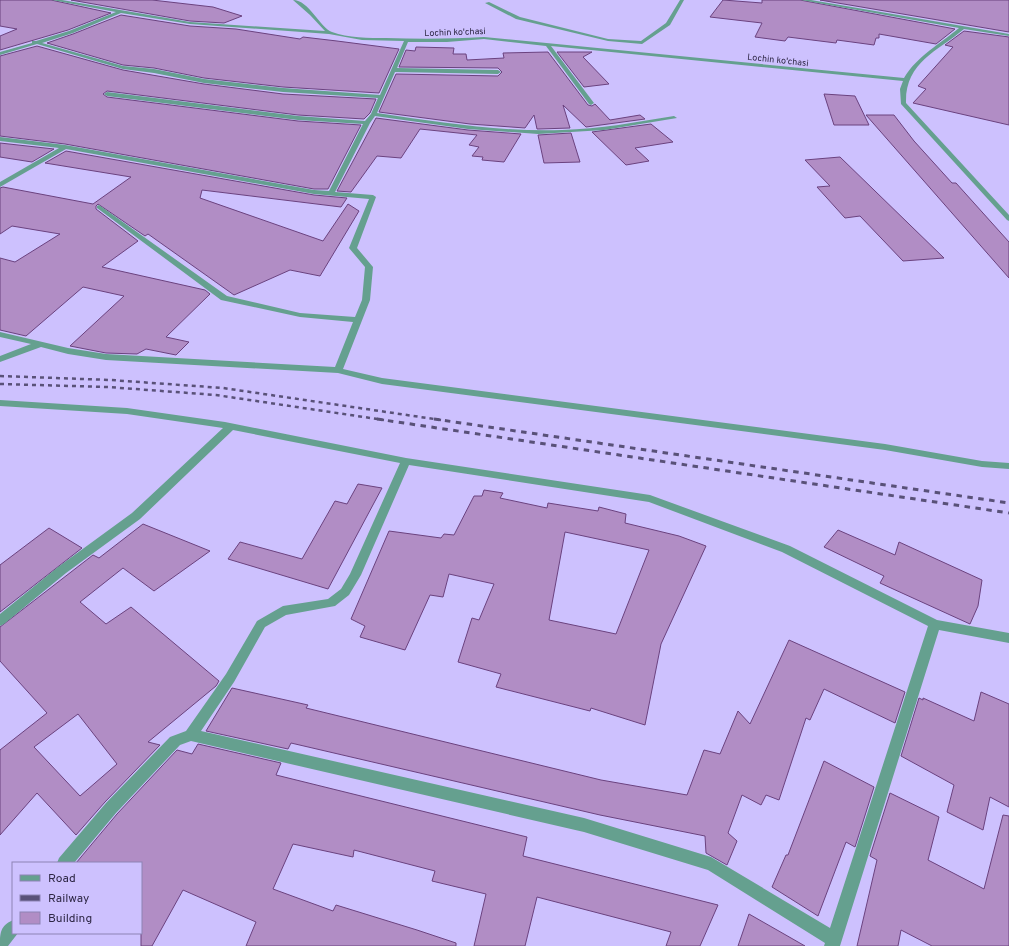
<svg xmlns="http://www.w3.org/2000/svg" width="1009" height="946" font-family="Overpass,sans-serif">
<style>
.building{fill:#b18dc5;stroke:#6b427f;fill-rule:evenodd}
.lines{fill:none;stroke-linecap:round;stroke-linejoin:round}
.minor{fill:#65a08f;fill-rule:evenodd}
.rail-far1{stroke:#595178;stroke-width:2.5;stroke-dasharray:4 4;stroke-linecap:butt}
.rail{stroke:#595178;stroke-width:3;stroke-dasharray:5.5 5.5;stroke-linecap:butt}
.labels{text-anchor:middle;stroke-width:3.5;stroke-linejoin:round;paint-order:stroke}
.far-street-label{font-size:9px;fill:#2e2745;stroke:#cdc1fe}
</style>
<rect width="100%" height="100%" fill="#cdc1fe"/>
<g class="building">
<path d="M0,0H51L111,13L68,30L0,50V36L17,29L0,26Z"/>
<path d="M71,0H152L213,7L242,16L224,23L190,21Z"/>
<path d="M723,0L762,3V0H800L955,29L936,44L879,34V38H876L874,45L837,40L836,43L788,37L785,41L755,37L762,23L710,17Z"/>
<path d="M820,0H1009V32Z"/>
<path d="M121,15L190,26L236,29L300,39L303,37L337,41L399,49L379,93L283,87L204,78L154,68L123,65L47,43L73,34Z"/>
<path d="M964,31L1009,37V125L913,103L926,89L918,86L953,47L945,45Z"/>
<path d="M37,46L123,70L204,84L283,94L376,99L370,113L364,119L298,115L107,91L103,94L107,97L298,121L361,125L328,189H314L65,144L0,136V56Z"/>
<path d="M416,47L454,48L453,54H466L467,60L504,58L503,53L548,52L588,105L592,106L595,104L610,120L640,115L645,119L586,127L563,105L570,128L539,129H537L534,115L525,128L470,124L379,112L396,74L498,76L502,72L498,68L399,67L406,50L415,51Z"/>
<path d="M557,52H592L583,57L609,84L584,87Z"/>
<path d="M824,94L855,96L869,125H834Z"/>
<path d="M866,115H894L914,141L952,183H956L1009,242V278Z"/>
<path d="M376,118L468,130L521,134L504,162L482,160L483,157L472,156L479,147L469,145L477,135L420,129L401,158L377,156L351,192L337,191Z"/>
<path d="M651,124L673,142L635,148L649,161L626,165L592,132Z"/>
<path d="M571,133L580,162L544,163L538,135Z"/>
<path d="M0,143L54,149L32,162L0,157Z"/>
<path d="M66,151L314,195L347,198L341,207L202,190L200,198L323,241L348,204L359,211L320,276L290,270L234,295L148,234L145,236L98,204L96,206V209L138,241L102,267L205,290L210,294L166,337L189,342L176,355L146,349L137,354L106,353L70,346L124,296L83,287L26,336L0,330V258L15,262L60,234L12,226L0,234V188L3,187L93,204L131,177L45,163Z"/>
<path d="M840,157L944,258L903,261L860,216L845,218L817,187L830,186L805,160Z"/>
<path d="M358,484L382,488L328,589L228,559L240,542L302,559L335,501L347,504Z"/>
<path d="M484,490L503,493L500,498L547,508L548,503L598,511L599,507L626,514L625,523L679,536L706,546L661,644L645,725L591,708L590,711L496,687L501,674L458,662L472,618L479,620L494,584L449,574L443,597L430,595L405,650L360,637L365,626L351,619L389,531L441,538L444,534L454,535L474,496H482ZM565,532L649,550L616,634L549,620Z"/>
<path d="M143,524L210,551L154,591L123,568L80,602L106,624L131,607L219,681L216,686L148,742L160,745L105,802L76,835L37,793L0,835V750L47,713L0,661V627L93,555L99,558ZM78,714L117,764L80,796L34,747Z"/>
<path d="M49,528L82,548L0,612V565Z"/>
<path d="M838,530L895,555L899,542L982,580L978,606L970,624L880,583L884,576L824,547Z"/>
<path d="M789,640L905,692L895,723L824,689L810,720L806,718L779,800L766,795L761,805L742,795L728,833L737,841L727,865L706,853L705,836L600,815L291,743L288,749L206,731L232,688L308,705L306,708L601,780L687,795L704,750L720,754L738,711L750,724Z"/>
<path d="M981,692L1009,704V807L990,797L983,830L947,812L954,785L901,756L919,698L923,700V698L974,721Z"/>
<path d="M198,744L281,763L276,775L527,837L523,856L718,905L700,946H666L671,932L537,897L525,946H474L486,894L432,881L435,871L354,850L353,857L293,844L273,889L333,911L336,905L417,930L456,943V946H246L256,922L183,890L152,946H141V863H76L117,814L177,750L192,754Z"/>
<path d="M824,761L874,787L855,847L846,842L818,916L772,887L786,855H788Z"/>
<path d="M890,793L939,817L928,860L984,889L1003,815L1009,816V946H932L901,930L898,946H857L877,860L870,856Z"/>
<path d="M749,914L805,946H738Z"/>
</g>
<g class="lines">
<g class="minor">
<path d="M52,0H62L190,22L325,31L310,15L293,0C309,0 320,28 332,32C348,38 369,38 386,38C419,39 451,39 484,37L904,78C917,56 940,44 959,28L801,0H811L1009,34V36L964,29C937,52 905,62 906,103L1009,215V221L1007,220L901,104L900,89L903,81L551,46L594,103L591,105L589,104L546,46L484,39L447,42H408L397,68L498,70L501,72L498,74L395,72L377,113C439,122 500,132 562,130C600,129 637,122 674,116L677,118L604,130L538,134L468,129L375,116L370,123L335,192L373,195L376,197L357,248L373,267L370,300L343,369L382,378L885,444L982,461L1009,463V469L982,467L885,450L382,384L338,373L106,360L68,354L41,347L0,362V356L31,344L0,337V332L68,348L106,354L335,367L353,322L300,317L221,300L97,208V206L99,205L227,296L300,313L355,317L362,300L365,267L349,248L369,199L314,194L66,149L0,187V182L59,148L0,141V137L65,145L314,190L329,191L363,124L298,120L107,96L104,94L107,92L298,116L365,121L371,114L378,98L283,92L204,83L154,73L123,69L37,44L0,55V52L32,43V41H36L69,31L116,12ZM121,13L190,24L329,34L362,40L404,41L380,95L283,88L204,79L154,69L123,66L42,43L73,33Z"/>
<path d="M680,0H684L670,25L642,44L608,41L516,19L485,3L489,2L520,17L608,39L641,41L666,23Z"/>
<path d="M0,400L127,408L225,422L406,458L650,495L790,546L937,620L1009,633V643L939,630L840,946H824L825,943L708,870L584,832L191,741L180,745L116,813L74,863H57L59,858L106,803L170,737L186,731L226,674L257,621L283,606L328,599L341,589L350,574L400,463L233,430L140,519L66,573L4,624L0,626V614L58,567L132,513L223,428L127,414L0,406ZM409,465L649,502L782,552L928,626L830,928L711,857L584,818L201,731L234,682L265,627L286,615L335,606L349,595L361,575Z"/>
<path d="M13,920V933H18L8,946H0C0,933 0,926 13,920Z"/>
</g>
<g class="rail-far1">
<path d="M0,376L111,380L223,388L441,420"/>
<path d="M0,384L108,387L216,395L384,420"/>
</g>
<g class="rail">
<path d="M377,419L1009,513"/>
<path d="M434,419L1009,503"/>
</g>
</g>
<g class="labels">
<g class="far-street-label">
<text transform="translate(455 32) rotate(-2)" y="3">Lochin ko'chasi</text>
<text transform="translate(778 60) rotate(6)" y="3">Lochin ko'chasi</text>
</g>
</g>
<rect x="12" y="862" width="130" height="72" fill="#cdc1fe" stroke="#8d83b4"/>
<rect x="20" y="875" width="20" height="6" fill="#65a08f" stroke="#8d83b4"/>
<text x="48" y="882" font-size="12" fill="#2e2745">Road</text>
<rect x="20" y="895" width="20" height="6" fill="#595178" stroke="#8d83b4"/>
<text x="48" y="902" font-size="12" fill="#2e2745">Railway</text>
<rect x="20" y="912" width="20" height="12" fill="#b18dc5" stroke="#8d83b4"/>
<text x="48" y="922" font-size="12" fill="#2e2745">Building</text>
</svg>
